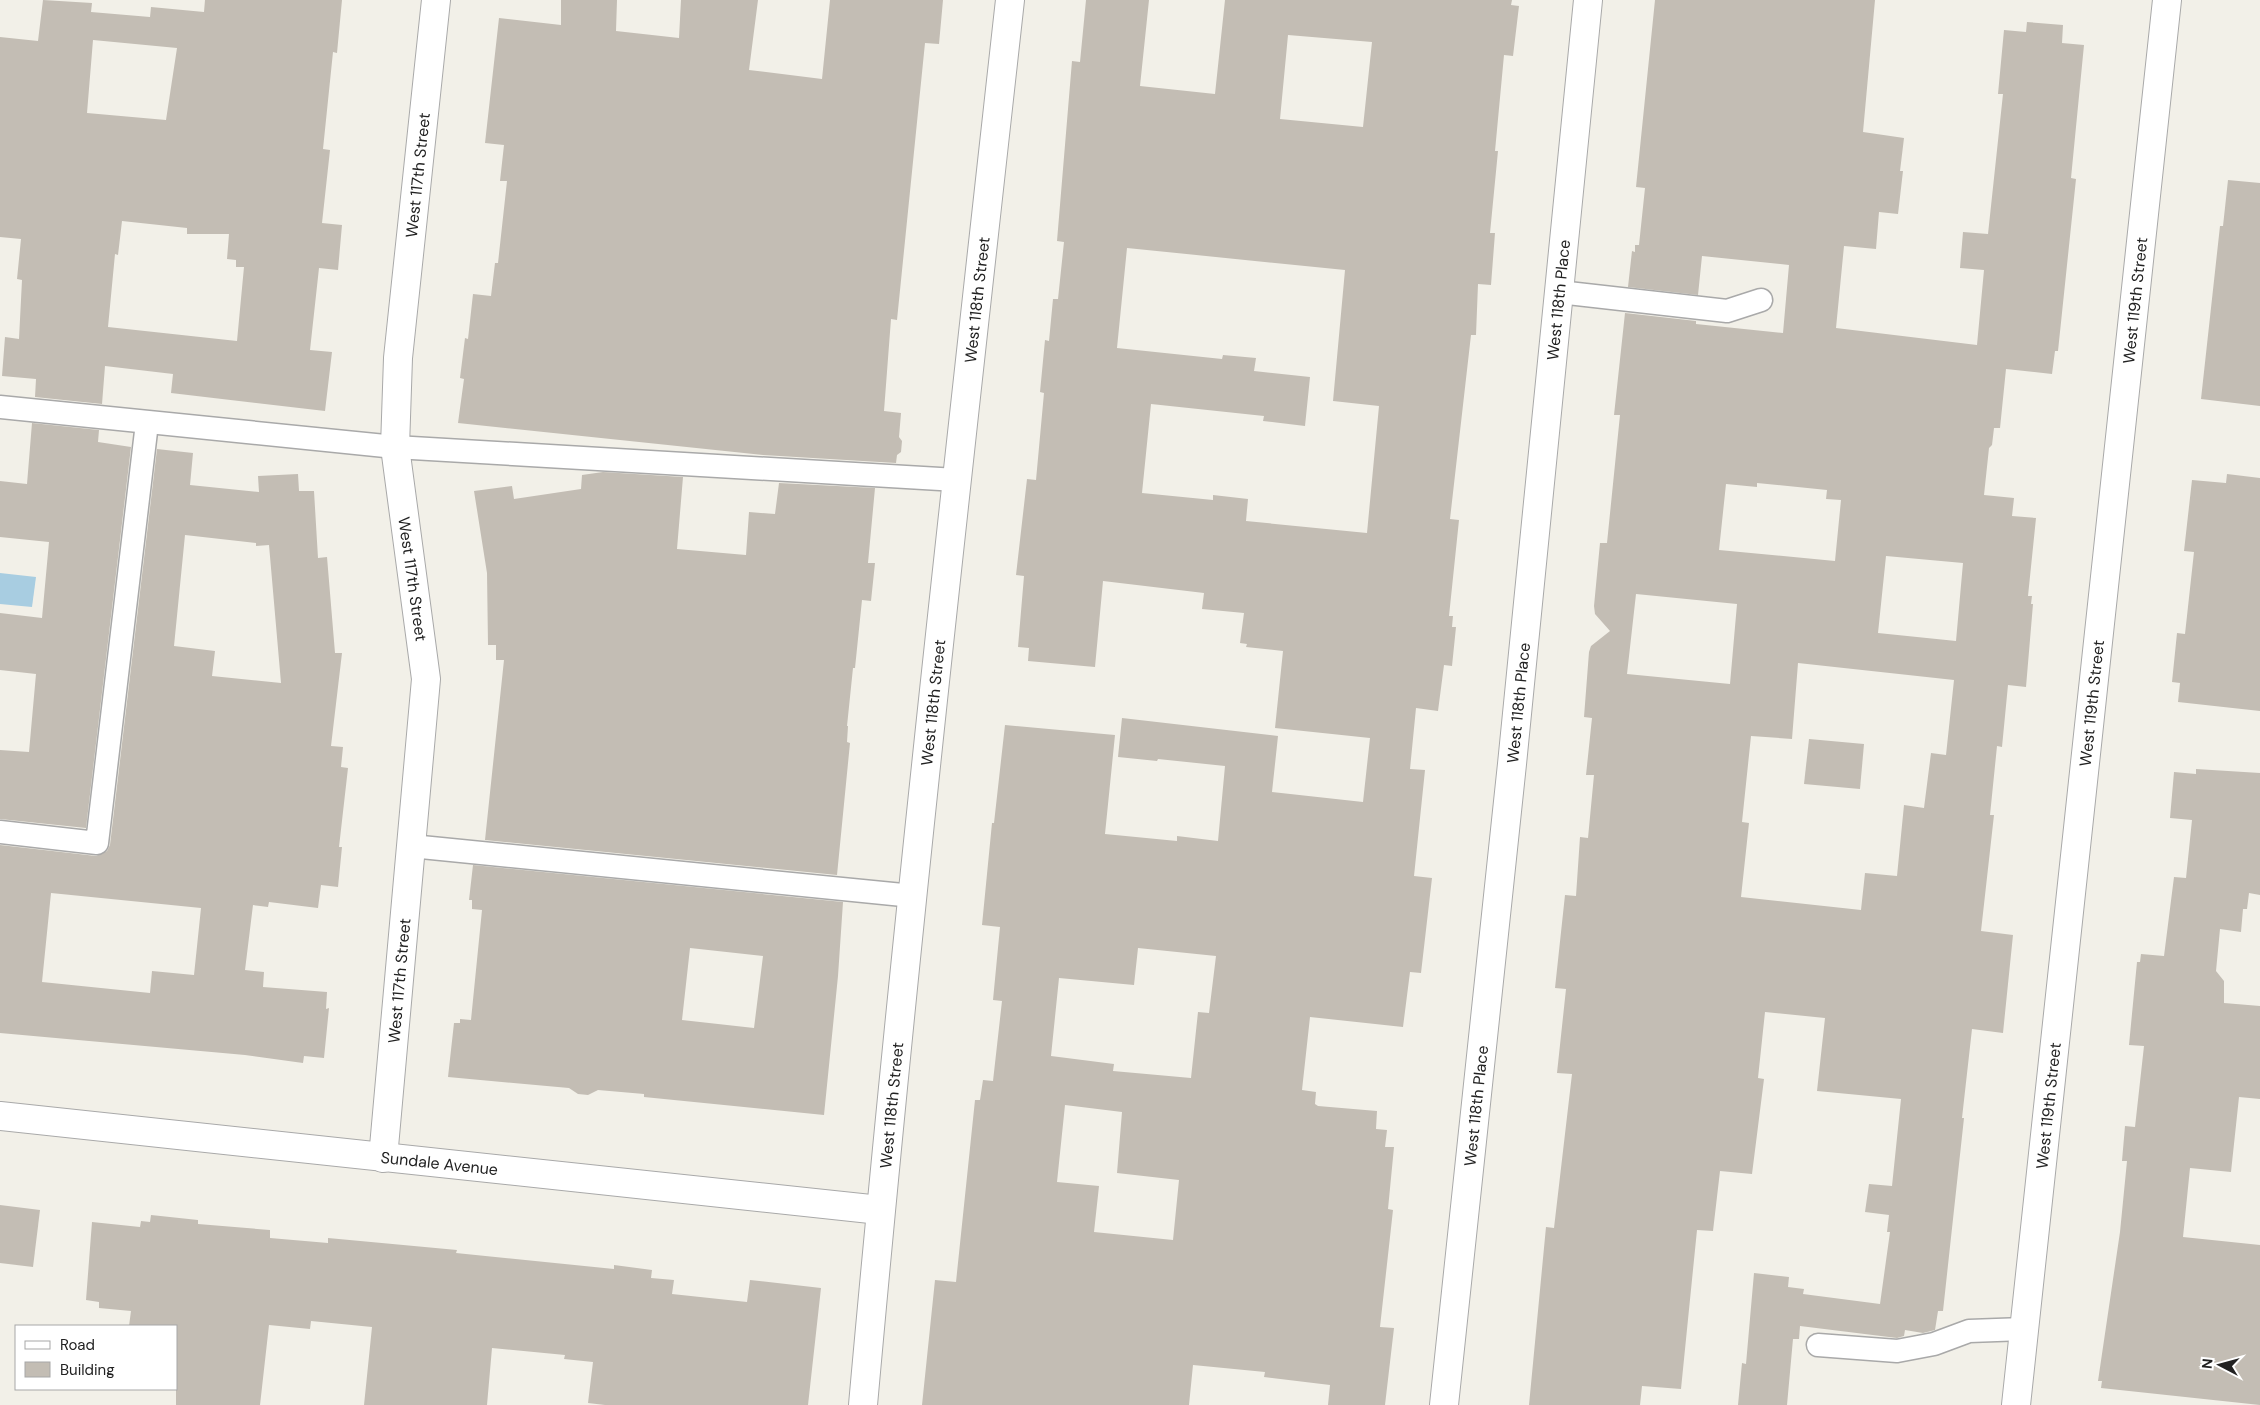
<svg xmlns="http://www.w3.org/2000/svg" width="2260" height="1405" font-family="'DM Sans',sans-serif">
<style>
.water{fill:#a8cde1}
.building{fill:#c3bdb4;fill-rule:evenodd}
.lines{fill:none;stroke-linecap:round;stroke-linejoin:round}
.service-casing{stroke:#a9a9a9;stroke-width:25}
.minor-casing{stroke:#a9a9a9;stroke-width:30}
.tertiary-casing{stroke:#a9a9a9;stroke-width:30}
.service{stroke:#fff;stroke-width:22}
.minor{stroke:#fff;stroke-width:28}
.tertiary{stroke:#fff;stroke-width:28}
.labels{text-anchor:middle;stroke-width:5;stroke-linejoin:round;paint-order:stroke}
.street-label{font-size:16px;fill:#222;stroke:#fff}
</style>
<rect width="100%" height="100%" fill="#f2f0e8"/>
<path class="water" d="M0,573L36,577L32,607L0,604Z"/>
<g class="building">
<path d="M43,0L92,3L91,12L150,17L151,7L204,12L205,0H342L337,53L333,52L323,149L330,150L322,223L342,225L338,270L319,268L310,350L332,352L325,411L171,393L173,374L105,366L102,404L35,397L36,379L2,376L5,337L19,339L22,280L17,279L21,239L0,237V37L38,41ZM93,40L177,48L166,120L87,113ZM122,221L187,228V234H229L227,259L236,260V267H244L237,341L108,327L115,254L118,255Z"/>
<path d="M561,0H617L616,31L679,38L681,0H758L749,70L822,79L830,0H943L939,44L925,43L897,320L891,319L884,411L901,413L899,437L902,441L901,452L897,455L896,463L763,455L458,423L464,379L460,378L465,338L468,339L473,294L491,296L495,263H498L507,181H500L504,145L485,143L499,18L561,25Z"/>
<path d="M1086,0H1149L1140,86L1215,94L1225,0H1512L1511,5L1519,6L1513,56L1504,55L1495,151H1498L1490,233H1495L1491,285L1478,284L1476,335H1471L1450,519L1459,520L1449,616H1453L1452,627H1456L1452,666L1444,665L1438,711L1416,708L1410,769L1425,770L1414,876L1432,878L1421,973L1410,972L1403,1027L1310,1017L1302,1090L1316,1092L1315,1104L1318,1106L1377,1111L1376,1129L1387,1130L1385,1147H1394L1388,1209L1393,1210L1380,1327L1394,1328L1385,1405H1328L1330,1385L1264,1377L1265,1372L1193,1365L1189,1405H922L935,1280L956,1282L975,1100H980L983,1080L993,1081L1002,1001L993,1000L1000,927L982,925L992,823H994L1005,725L1115,735L1105,834L1177,841V836L1218,841L1225,766L1158,759L1157,761L1118,757L1122,718L1278,736L1272,792L1363,802L1370,738L1275,728L1283,651L1246,647L1247,644L1240,643L1244,613L1202,609L1204,593L1103,581L1095,667L1028,661L1029,648L1018,647L1024,576L1016,575L1027,479L1036,480L1044,393L1040,392L1045,340L1049,341L1053,299H1058L1064,242L1057,241L1072,61L1080,62ZM1288,35L1372,42L1363,127L1280,119ZM1127,248L1345,270L1333,401L1379,406L1367,533L1246,521L1248,499L1213,495V500L1142,493L1151,404L1264,416L1263,421L1305,426L1310,377L1254,371L1256,358L1223,355L1222,359L1117,348ZM1138,948L1216,956L1209,1013L1198,1012L1191,1078L1113,1071L1114,1064L1051,1056L1059,978L1134,985ZM1065,1105L1122,1112L1117,1173L1179,1180L1173,1240L1094,1232L1099,1186L1057,1182Z"/>
<path d="M1655,0H1875L1863,132L1904,138L1900,171H1903L1898,214L1879,212L1876,249L1844,246L1836,328L1977,345L1984,270L1960,268L1963,232L1988,234L2003,94H1998L2004,30L2026,32L2027,22L2063,25L2062,43L2084,45L2071,178L2076,179L2058,351H2055L2052,374L2006,369L2000,428H1994L1992,445L1989,448L1984,495L2014,498L2012,516L2036,518L2028,596H2032L2031,604H2033L2026,687L2008,685L2002,747L1997,746L1990,815H1994L1981,931L2013,935L2003,1033L1972,1029L1962,1118H1964L1943,1311H1938L1935,1330L1923,1333L1905,1330L1904,1336L1897,1338L1800,1326L1799,1339H1793L1787,1405H1738L1742,1363L1746,1364L1754,1273L1789,1277L1788,1287L1804,1289L1803,1294L1880,1304L1890,1232H1887L1889,1215L1865,1212L1869,1184L1892,1186L1901,1099L1817,1091L1825,1018L1765,1012L1758,1078L1764,1079L1752,1174L1720,1171L1713,1231L1697,1230L1681,1389L1642,1386L1640,1405H1529L1546,1227L1554,1228L1572,1074L1557,1073L1566,989L1555,988L1565,895L1576,896L1580,837L1588,838L1594,775H1586L1592,718L1584,717L1589,652L1591,646L1610,631L1595,614L1594,606L1600,543H1607L1620,415H1614L1625,313L1696,321V324L1783,333L1789,265L1702,256L1698,295L1628,287L1632,251L1635,252V245H1639L1645,188L1636,187ZM1757,483L1827,490L1826,499L1841,500L1835,561L1719,550L1726,484L1757,487ZM1886,556L1963,563L1956,641L1878,633ZM1636,594L1737,604L1730,684L1627,674ZM1798,663L1954,680L1946,755L1931,753L1924,808L1904,805L1897,876L1865,873L1861,910L1741,897L1749,823L1742,822L1751,736L1792,739Z"/>
<path d="M2228,180L2260,183V406L2201,399L2220,226H2223Z"/>
<path d="M32,423L99,430L98,442L131,447L86,828L0,819V750L29,752L36,674L0,670V613L42,618L49,542L0,537V481L27,484Z"/>
<path d="M157,449L193,453L190,485L259,492L258,476L298,474L299,491H314L318,558L327,557L335,653H342L331,746L343,747L341,767L348,768L339,847H342L338,887L321,885L318,908L269,902L268,907L253,905L245,970L264,972L263,987L327,992L326,1009L329,1008L324,1058L304,1056L303,1063L245,1055L0,1033V845L96,856L107,851L110,845ZM185,535L256,543V546L269,545L281,683L212,676L215,651L174,646ZM51,893L201,908L194,975L152,971L150,993L42,982Z"/>
<path d="M603,472L683,477L677,549L746,555L749,512L775,514L779,483L875,488L868,563H875L871,601L862,600L855,668H853L847,726H848L847,742L850,743L837,875L485,840L504,660H496V645H488L487,573L474,491L512,486L514,499L581,489L582,475Z"/>
<path d="M2227,474L2260,478V711L2178,702L2180,683L2172,682L2177,633L2185,634L2194,552L2184,551L2192,480L2226,483Z"/>
<path d="M1809,739L1864,744L1860,789L1804,784Z"/>
<path d="M2196,769L2260,773V895L2249,893L2247,909H2243L2241,932L2220,929L2216,971L2224,981V1003L2260,1006V1099L2239,1097L2231,1172L2190,1168L2183,1237L2260,1245V1405L2101,1388L2102,1381H2098L2120,1232L2127,1161H2122L2125,1126L2135,1127L2144,1046L2129,1045L2137,962H2140L2141,954L2164,956L2174,877L2186,878L2192,820L2170,818L2174,772L2196,774Z"/>
<path d="M473,865L843,902L838,976L824,1115L644,1097V1094L598,1090L588,1095L578,1094L569,1088L448,1077L454,1023H460V1019L471,1020L482,910L472,909V900H469ZM690,948L763,956L754,1028L682,1020Z"/>
<path d="M0,1205L40,1210L33,1267L0,1263Z"/>
<path d="M151,1215L198,1220V1224L270,1230V1238L328,1243V1238L457,1250L456,1253L614,1269V1265L652,1270L651,1278L674,1280L672,1294L747,1302L750,1280L821,1288L808,1405H605L588,1403L593,1362L564,1359L565,1355L492,1348L487,1405H364L372,1327L311,1321L310,1329L269,1325L260,1405H176V1326H129L131,1311L99,1308V1302L86,1300L92,1222L140,1227L141,1221L150,1222Z"/>
</g>
<g class="lines">
<g class="service-casing">
<g id="service">
<path d="M1559,292L1727,311L1761,300"/>
<path d="M0,407L395,447L957,480"/>
<path d="M0,832L97,843L147,423"/>
<path d="M411,846L913,896"/>
<path d="M1818,1345L1897,1351L1934,1344L1969,1331L2024,1329"/>
</g>
</g>
<g class="minor-casing">
<g id="minor">
<path id="s1" d="M0,1116L880,1210"/>
<path id="s2" d="M383,1158L426,679L395,447L398,358L436,0"/>
<path id="s3" d="M1444,1405L1512,764L1588,0"/>
<path id="s4" d="M2016,1405L2167,0"/>
</g>
</g>
<g class="tertiary-casing">
<g id="tertiary">
<path id="s5" d="M863,1405C905,936 958,468 1010,0"/>
</g>
</g>
<use href="#service" class="service"/>
<use href="#minor" class="minor"/>
<use href="#tertiary" class="tertiary"/>
</g>
<g class="labels">
<g class="street-label">
<text dy="6" stroke="none"><textPath href="#s2" startOffset="988">West 117th Street</textPath></text>
<text dy="6" stroke="none"><textPath href="#s5" startOffset="1111">West 118th Street</textPath></text>
<text dy="6" stroke="none"><textPath href="#s3" startOffset="1111">West 118th Place</textPath></text>
<text dy="6" stroke="none"><textPath href="#s4" startOffset="1111">West 119th Street</textPath></text>
<text transform="translate(413 579) rotate(82)" y="6">West 117th Street</text>
<text dy="6" stroke="none"><textPath href="#s5" startOffset="706">West 118th Street</textPath></text>
<text dy="6" stroke="none"><textPath href="#s4" startOffset="706">West 119th Street</textPath></text>
<text dy="6" stroke="none"><textPath href="#s3" startOffset="706">West 118th Place</textPath></text>
<text dy="6" stroke="none"><textPath href="#s2" startOffset="178">West 117th Street</textPath></text>
<text dy="6" stroke="none"><textPath href="#s5" startOffset="301">West 118th Street</textPath></text>
<text dy="6" stroke="none"><textPath href="#s3" startOffset="301">West 118th Place</textPath></text>
<text dy="6" stroke="none"><textPath href="#s4" startOffset="301">West 119th Street</textPath></text>
<text dy="6" stroke="none"><textPath href="#s1" startOffset="442">Sundale Avenue</textPath></text>
</g>
</g>
<rect x="15" y="1325" width="162" height="65" fill="#ffffff" stroke="#a7a7a7"/>
<rect x="25" y="1341" width="25" height="8" fill="#ffffff" stroke="#a7a7a7"/>
<text x="60" y="1350" font-size="15" fill="#222222">Road</text>
<rect x="25" y="1362" width="25" height="15" fill="#c3bdb4" stroke="#a7a7a7"/>
<text x="60" y="1375" font-size="15" fill="#222222">Building</text>
<g transform="translate(2220 1365) rotate(276)" stroke="#ffffff" stroke-width="4" paint-order="stroke">
<path d="M0-4L9 19L0 12L-9 19Z" fill="#222222"/>
<text y="-8" font-size="14" font-weight="bold" text-anchor="middle" fill="#222222">N</text>
</g>
</svg>
